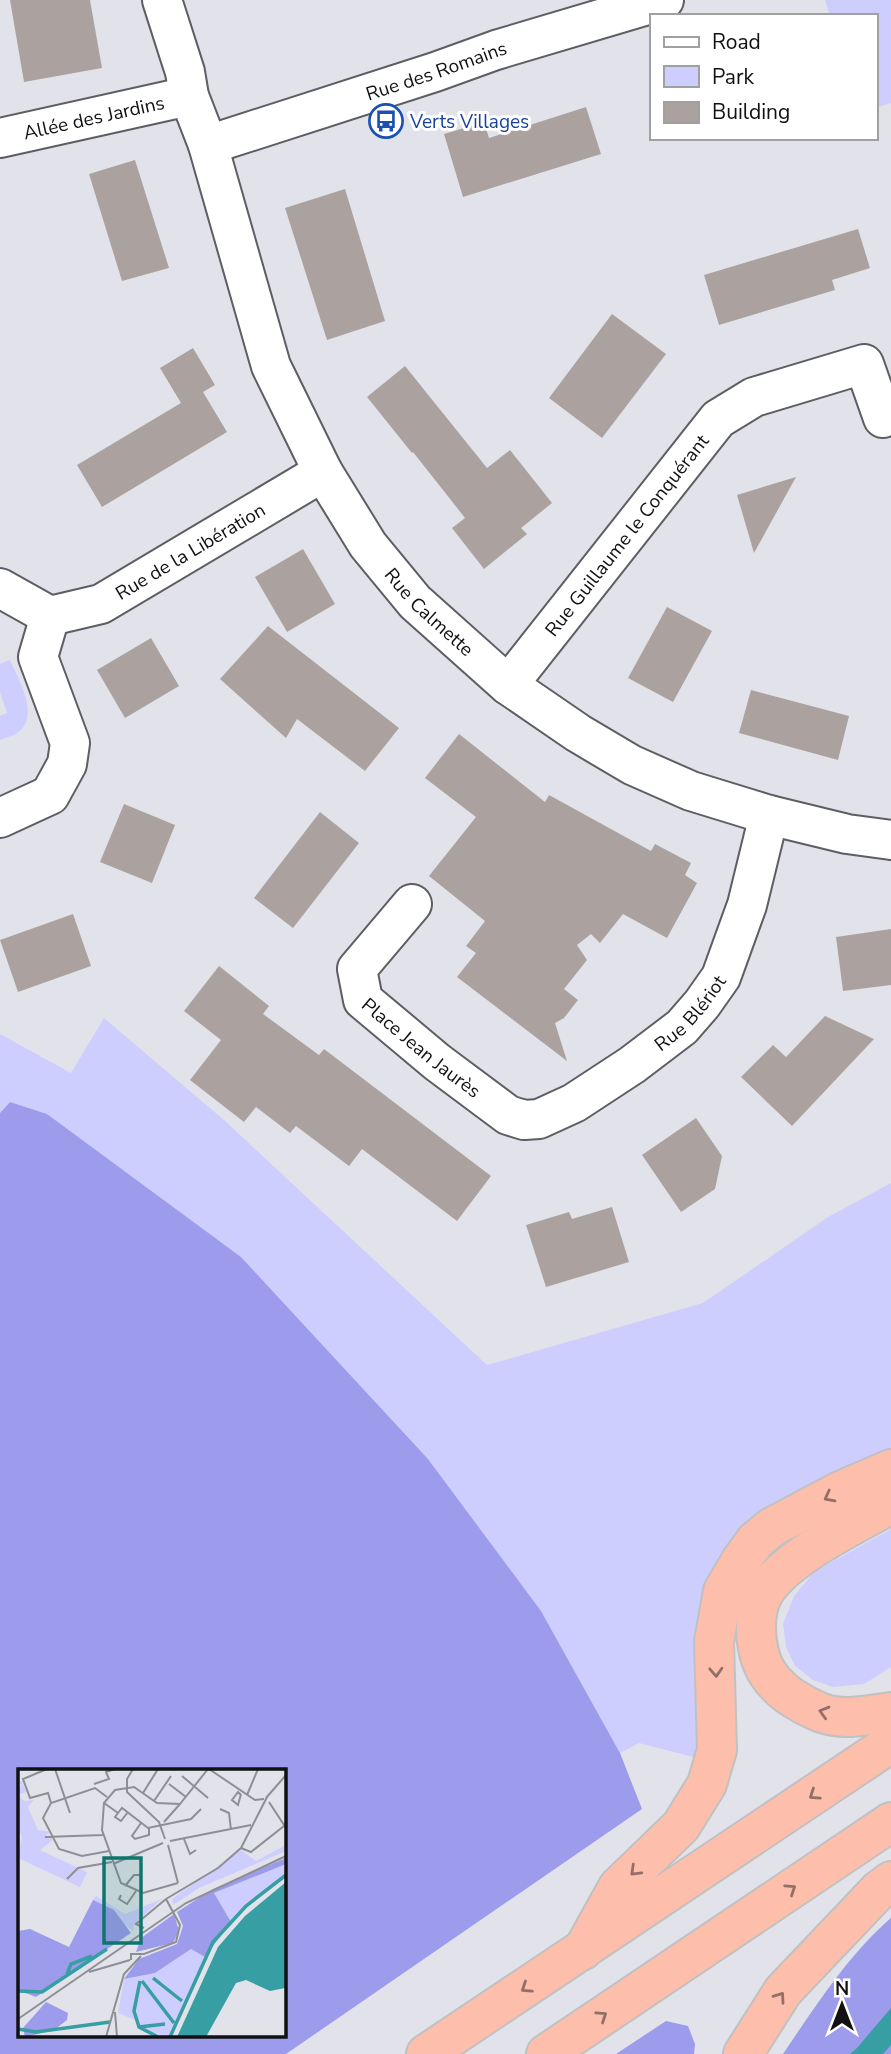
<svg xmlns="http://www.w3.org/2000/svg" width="891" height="2054" font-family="'Nunito Sans',sans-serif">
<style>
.green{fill:#cdcefe}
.forest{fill:#9c9bec;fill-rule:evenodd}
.water{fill:#379ea4}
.building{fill:#aba2a0}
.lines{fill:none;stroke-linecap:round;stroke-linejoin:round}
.minor-casing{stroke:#5d5e64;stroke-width:42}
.highway-casing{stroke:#c1c1c2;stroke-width:42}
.minor{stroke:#fff;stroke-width:38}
.highway{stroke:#febeac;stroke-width:38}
.oneway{stroke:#937067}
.labels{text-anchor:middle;stroke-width:6;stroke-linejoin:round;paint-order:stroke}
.street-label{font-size:19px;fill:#111113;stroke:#fff}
.transit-label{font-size:19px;fill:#164399;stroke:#fff;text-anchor:start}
.inset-river{fill:none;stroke:#379ea4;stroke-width:3.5}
.inset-road{fill:none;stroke:#8e8f94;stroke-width:2}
.view{fill:#0f766e;fill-opacity:0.15;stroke:#0f766e;stroke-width:3.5}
.inset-edge{fill:none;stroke:#111113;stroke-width:3.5}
</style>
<rect width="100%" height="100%" fill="#e2e3ea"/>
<g class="green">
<path d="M825,0H891V103L875,108V16H830Z"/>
<path d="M10,660C19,681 42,718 16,734C11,736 5,738 0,740V716L7,713L0,692V664Z"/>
<path d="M104,1018L224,1120L487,1365L703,1303L828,1217L891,1183V1451L770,1505L729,1542L707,1586L702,1715L697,1758L639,1743L620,1753L541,1611L428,1459L241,1257L47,1114L10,1102L0,1113V1034L71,1073Z"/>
<path d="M891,1529V1667L864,1684L833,1687L813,1680L795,1666L786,1647L783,1624L794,1596L814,1572Z"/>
</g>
<g class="forest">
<path d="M10,1102L47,1114L241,1257L428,1459L541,1611L620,1753L642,1809L286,2054H0V1113ZM19,1770H284V2035H19Z"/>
<path d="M891,1918V2054H783C815,2007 848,1955 891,1918Z"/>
<path d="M666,2021L688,2026L695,2044L694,2054H616Z"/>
</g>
<path class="water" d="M891,2008V2045L883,2054H850L857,2048Z"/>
<g class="building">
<path d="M10,0H90L102,68L24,82Z"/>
<path d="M586,107L601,154L463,197L444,134L484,122L489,138Z"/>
<path d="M135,160L169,268L122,281L89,174Z"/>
<path d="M345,189L385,321L327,340L285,208Z"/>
<path d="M858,229L870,268L832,280L835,290L719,325L704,275Z"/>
<path d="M612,314L666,354L602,438L549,398Z"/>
<path d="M193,348L215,385L203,392L227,432L102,507L77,465L181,403L160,368Z"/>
<path d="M405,366L487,468L510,450L552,503L521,528L527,534L484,569L452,528L465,518L413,452L412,453L367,397Z"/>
<path d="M796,477L754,553L737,495Z"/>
<path d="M303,549L335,604L287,632L255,577Z"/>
<path d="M667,607L712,631L673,702L628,678Z"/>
<path d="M268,626L399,728L365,771L297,719L286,738L220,679Z"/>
<path d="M151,638L179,686L125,718L97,670Z"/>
<path d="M751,690L849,716L838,760L739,733Z"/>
<path d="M459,734L545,802L549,795L651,851L655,844L691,863L685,875L697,883L667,938L623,914L600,943L591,934L577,945L587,960L564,989L578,1000L564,1018L555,1023L567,1061L457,977L476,953L466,946L485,921L429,876L476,817L425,778Z"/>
<path d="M124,804L175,825L152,883L100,862Z"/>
<path d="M320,812L359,843L293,928L254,898Z"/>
<path d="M73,914L91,966L18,992L0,940Z"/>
<path d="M891,929V985L843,991L836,937Z"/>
<path d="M219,966L269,1006L263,1014L319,1055L324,1049L491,1176L457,1221L362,1149L349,1166L296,1126L290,1133L256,1107L244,1122L190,1080L221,1040L184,1011Z"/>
<path d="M825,1016L874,1039L792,1126L741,1077L773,1045L786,1057Z"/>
<path d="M696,1118L722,1156L715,1189L681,1212L642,1155Z"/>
<path d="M612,1207L629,1262L546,1287L526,1225L569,1212L572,1219Z"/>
</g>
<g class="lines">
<g class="minor-casing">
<g id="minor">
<path id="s1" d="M162,0L185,72L189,96L208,145L271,366L323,472L368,545L415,602L508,685L578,733L632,765L691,791L769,815L847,834L891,840"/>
<path id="s2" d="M0,138L189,96"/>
<path id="s3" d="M208,145L435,72L496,50L664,0"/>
<path d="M0,588L50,616"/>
<path id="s4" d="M50,616L101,604L323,472"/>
<path id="s5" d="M508,685L718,419L754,397L864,364L883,418"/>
<path d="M0,818L50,795L67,764L70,743L38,657L50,616"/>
<path id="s6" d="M412,904L357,969L363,1000L437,1062L508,1115L524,1120L539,1119L574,1103L632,1065L682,1027L702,1004L721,977L747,905L769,815"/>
</g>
</g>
<g class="highway-casing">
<g id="highway">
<path d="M891,1504C854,1525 788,1556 765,1591C758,1602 756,1615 756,1627C756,1664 771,1687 803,1704C809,1707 816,1711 822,1713C844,1721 869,1715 891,1712"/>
<path d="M583,1950L618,1887L681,1826L707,1784L717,1750L714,1642L723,1591L740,1562L755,1541L772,1527L840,1491L891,1469"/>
<path d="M426,2054L891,1743"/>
<path d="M546,2054L891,1822"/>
<path d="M743,2054L783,1991L879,1890L891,1881"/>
</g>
</g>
<use href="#minor" class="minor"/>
<use href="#highway" class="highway"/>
</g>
<defs><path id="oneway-chevron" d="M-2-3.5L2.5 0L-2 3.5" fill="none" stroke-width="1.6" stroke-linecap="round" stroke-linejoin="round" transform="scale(1.75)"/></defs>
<g class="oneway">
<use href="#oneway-chevron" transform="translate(829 1497) rotate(152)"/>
<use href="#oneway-chevron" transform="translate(716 1672) rotate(87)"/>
<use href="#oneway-chevron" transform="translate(824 1712) rotate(-164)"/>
<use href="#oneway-chevron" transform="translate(814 1795) rotate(146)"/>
<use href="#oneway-chevron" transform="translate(635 1871) rotate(136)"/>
<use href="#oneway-chevron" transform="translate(791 1889) rotate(-34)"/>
<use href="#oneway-chevron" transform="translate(526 1988) rotate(146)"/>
<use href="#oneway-chevron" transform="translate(780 1997) rotate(-55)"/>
<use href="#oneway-chevron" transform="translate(602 2016) rotate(-34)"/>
</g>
<defs>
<g id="bus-ring" transform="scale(1.75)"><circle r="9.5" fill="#fff" stroke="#1a4fb4" stroke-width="1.5"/><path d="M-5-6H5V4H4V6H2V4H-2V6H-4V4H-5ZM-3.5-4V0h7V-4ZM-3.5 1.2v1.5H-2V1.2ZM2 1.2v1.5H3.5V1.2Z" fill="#1a4fb4"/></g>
</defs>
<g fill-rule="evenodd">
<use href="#bus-ring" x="386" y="121"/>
</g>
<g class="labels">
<g class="street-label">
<text dy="7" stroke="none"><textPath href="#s3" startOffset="240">Rue des Romains</textPath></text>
<text dy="7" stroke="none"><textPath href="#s2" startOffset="96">Allée des Jardins</textPath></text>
<text dy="7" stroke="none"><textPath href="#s5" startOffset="191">Rue Guillaume le Conquérant</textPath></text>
<text dy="7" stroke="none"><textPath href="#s4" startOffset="156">Rue de la Libération</textPath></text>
<text dy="7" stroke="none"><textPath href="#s1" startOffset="677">Rue Calmette</textPath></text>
<text dy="7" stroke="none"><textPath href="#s6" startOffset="520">Rue Blériot</textPath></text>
<text dy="7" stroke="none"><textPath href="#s6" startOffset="192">Place Jean Jaurès</textPath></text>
</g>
<g class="transit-label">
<text x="410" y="128">Verts Villages</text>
</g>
</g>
<g transform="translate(18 1769)">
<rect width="268" height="268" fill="#e2e3ea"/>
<path d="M4,12L8,23L0,26L6,32L16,31L10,38L20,61L34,63L28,66L35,71L22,81L69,103L62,118L0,89L4,68L2,63L0,69V18L4,17L0,13ZM268,76V82L181,119L155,136L154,130L223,81L238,92ZM268,95V105L212,152L196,124ZM78,127L107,145L144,130L116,155L115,162L75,131ZM173,180L187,188L153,268L127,263L120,259V252L100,244L106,210L137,204Z" fill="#cdcefe"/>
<path d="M268,89V95L196,124L213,153L187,188L173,180L137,204L106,210L121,190L159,175L165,157L159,143L195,120ZM75,131L96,141L113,164L18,228L0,221V162L12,160L51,178ZM156,145L161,162L155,174L118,183L123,169ZM28,233L50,244L49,251L36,261L7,268L5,259Z" fill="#9c9bec"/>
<path d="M268,113L267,219L252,222L228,211L218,214L188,268H159L200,178L227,147Z" fill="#379ea4"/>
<path class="inset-river" d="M49,205L53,195L74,187M135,209L164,232M122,212L116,242L121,258L140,268M124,212L156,254M0,222L24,223L89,180M121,258L147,255M0,260L18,263L92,253M152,268L195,173L228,137L268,106"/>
<path class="inset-road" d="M29,0L5,10L12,29L30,24L33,34M37,0L52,44M115,0L109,10V23L141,53L147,70M191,0L237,31L246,30M164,7L190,29M76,15L91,10L88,3L97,0M151,15L168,28M125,24L140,0M223,26L220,23L214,31L220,36L223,25M229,26L240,0M89,28L77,19L33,34L25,49L41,80L64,87L91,82M248,29L268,6M136,32L153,7M251,33L268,59M86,34L100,44L104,39L130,59L173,50L183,40M202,40L211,44L213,61M100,44L97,48L103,52L110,43M146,53L162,35M123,54L114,67L117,70L131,66V59M27,68L85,66M166,70L172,85L178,81M152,72L233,56M150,76L160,114M223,79L233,83L266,57M95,95L145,74M49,110L60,99L94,93M160,114L125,124L103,114L84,61L86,34L97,21L116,18L139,34L162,35L190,0M107,117L116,106H123M103,126L101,130L109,135L118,122M126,159L118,155L148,130M113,191V185H126L158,173L162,156L148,130L200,99L223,79L249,28M71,203L112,191M97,243L99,268M0,250L168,134L268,87M88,268L106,205L123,187"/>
<path class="view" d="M86,89H123V174H86Z"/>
<rect width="268" height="268" class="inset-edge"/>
</g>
<rect x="650" y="14" width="228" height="126" fill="#ffffff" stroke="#a0a0a1" stroke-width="2"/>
<rect x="664" y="37" width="35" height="10" fill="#ffffff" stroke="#a0a0a1" stroke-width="2"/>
<text x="712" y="49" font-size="21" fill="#111113">Road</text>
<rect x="664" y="66" width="35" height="21" fill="#cdcefe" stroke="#a0a0a1" stroke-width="2"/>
<text x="712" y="84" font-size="21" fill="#111113">Park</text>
<rect x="664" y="102" width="35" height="21" fill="#aba2a0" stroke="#a0a0a1" stroke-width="2"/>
<text x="712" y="119" font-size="21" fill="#111113">Building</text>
<g transform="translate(842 2005)" stroke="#ffffff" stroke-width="5" paint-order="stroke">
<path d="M0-5L12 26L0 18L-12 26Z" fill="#111113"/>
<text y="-10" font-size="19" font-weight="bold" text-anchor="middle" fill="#111113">N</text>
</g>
</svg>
